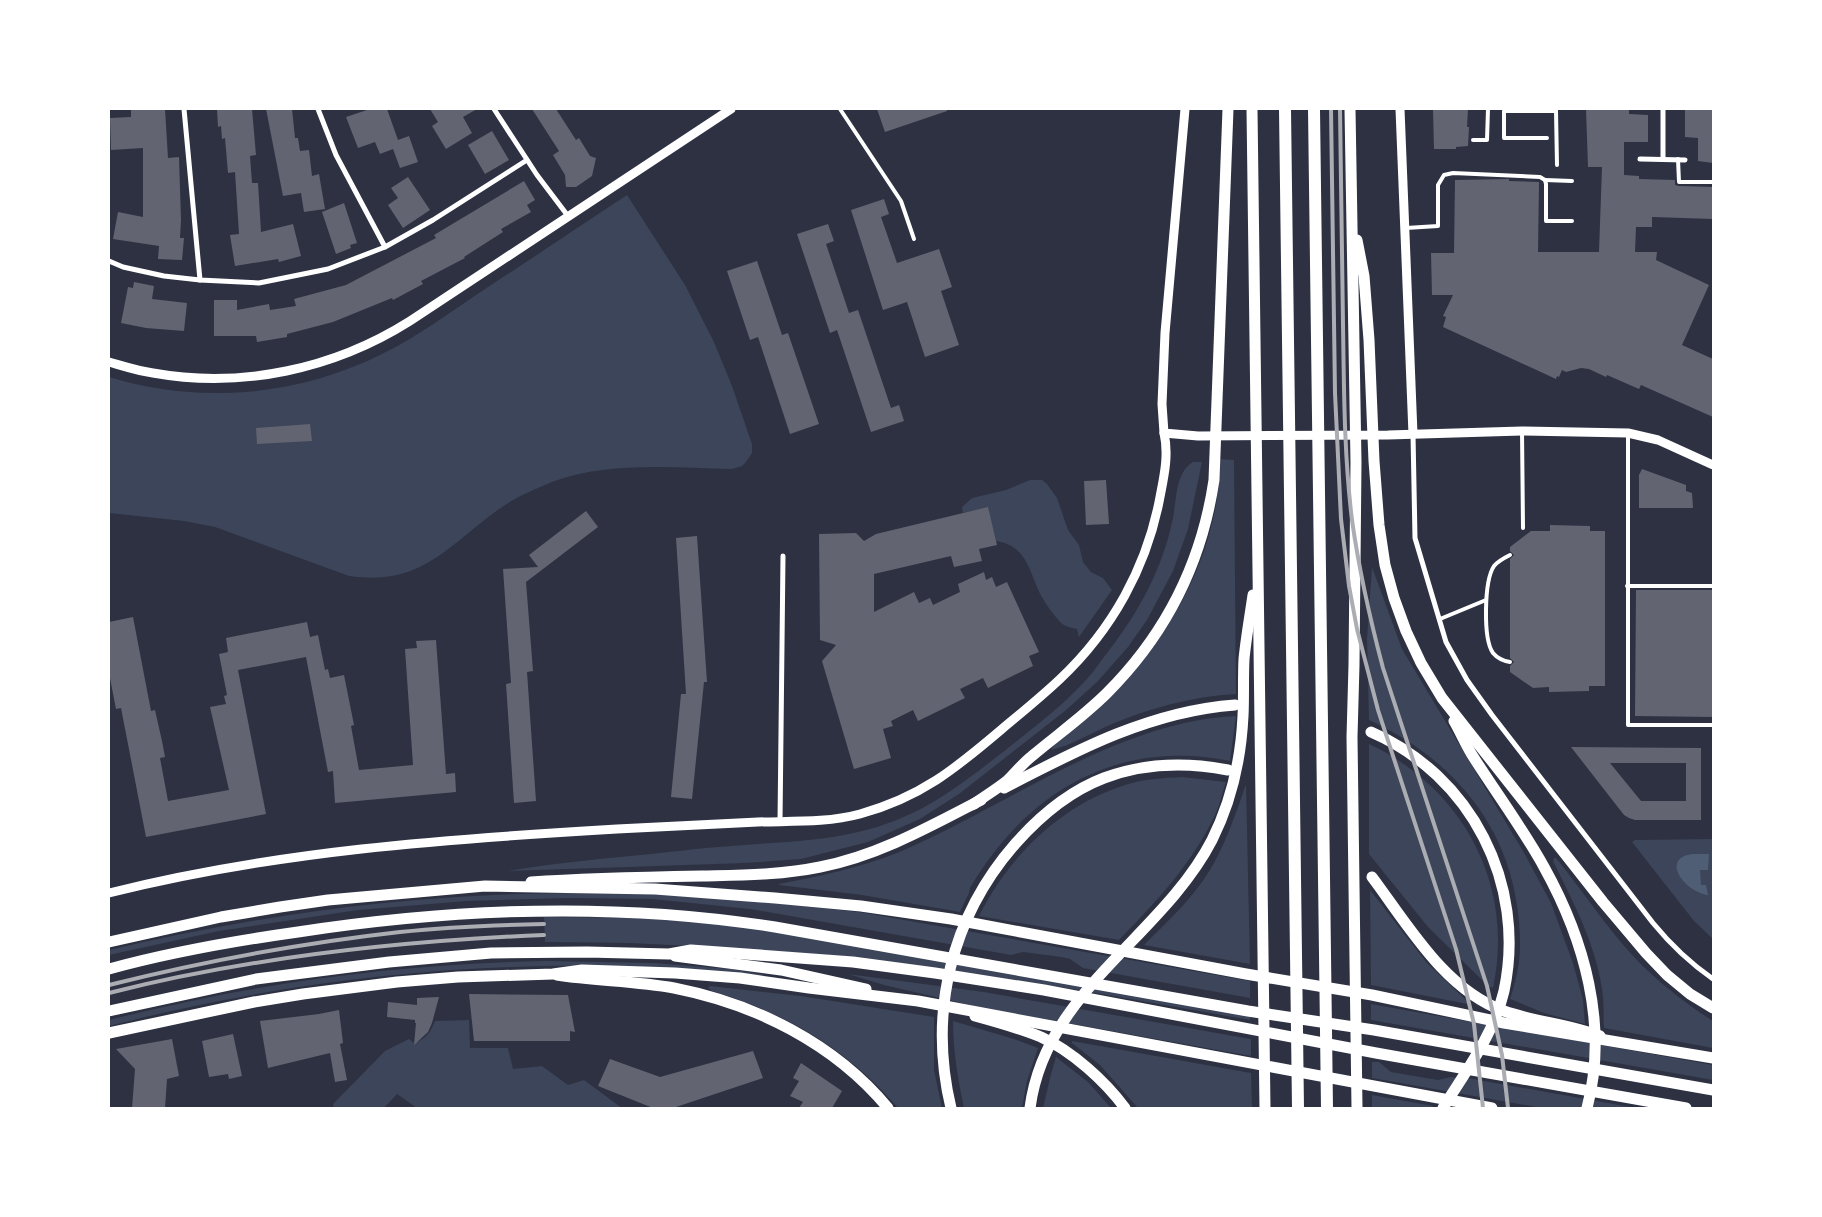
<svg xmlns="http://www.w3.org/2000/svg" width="1822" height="1217" font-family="Barlow,sans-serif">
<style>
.green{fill:#3c4559}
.water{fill:#4f5d75}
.building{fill:#626471;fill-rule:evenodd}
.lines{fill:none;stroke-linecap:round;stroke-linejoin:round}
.service{stroke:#fff;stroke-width:4}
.minor{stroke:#fff;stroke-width:5}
.tertiary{stroke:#fff;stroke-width:9}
.primary{stroke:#fff;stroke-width:11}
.trunk{stroke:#fff;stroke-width:11}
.motorway{stroke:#fff;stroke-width:12}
.rail{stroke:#abadb3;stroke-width:4}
</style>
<rect width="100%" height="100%" fill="#2d3142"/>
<g class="green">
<path d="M627,195L685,285L714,342L732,386L752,444V453L746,462L742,466L732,469C672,468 609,461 552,482C532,490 512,499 495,512C444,550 419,586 349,576L215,527L184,521L109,513V377C199,405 298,396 382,354C419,336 453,310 488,287C534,257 580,226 627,195Z"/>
<path d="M1220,459L1234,460L1236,694C1194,696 1151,708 1112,724C1093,732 1070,746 1051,750C1060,734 1081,724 1094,713C1100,708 1106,702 1111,697C1172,635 1220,549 1220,459Z"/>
<path d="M1193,462H1202L1188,529L1173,571L1147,620L1128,647L1098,681L1065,711L959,794L920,819L868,842L801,859L745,863L508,871C548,864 589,860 630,856C664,853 698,848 731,846C774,842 817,842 858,832C919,818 955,789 1003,752C1034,727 1067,703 1092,673C1100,662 1108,652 1116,641C1142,606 1163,565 1172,522C1177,503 1174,473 1193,462Z"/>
<path d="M1030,480H1042L1047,484L1057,498L1068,530L1079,545L1083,562L1091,572L1103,578L1112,590L1079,637L1077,629C1072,628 1067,627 1062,624C1056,618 1047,606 1043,599C1029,575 1029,546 996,541L987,508L963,513L962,507L972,498L1006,490Z"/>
<path d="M1372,567L1402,649L1523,851L1551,903L1573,963L1583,1000L1585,1024L1544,1013L1510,999C1513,990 1515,982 1517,973C1522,951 1520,927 1517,905C1504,818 1447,756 1369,720L1367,639Z"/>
<path d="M1236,716L1230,761C1118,738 1026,792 970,888L969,893L960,912L862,895L779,885V884C819,876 859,868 897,853C1004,808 1117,721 1236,716Z"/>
<path d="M1369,744C1463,788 1515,885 1493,988L1489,986L1482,980L1428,927L1369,854Z"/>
<path d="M1182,777L1226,782C1222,793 1220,805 1215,815C1192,864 1156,902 1119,940L979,916C1009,856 1061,805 1125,785C1143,779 1163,778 1182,777Z"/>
<path d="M1246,784L1250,964L1144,945C1167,922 1193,898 1210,870C1226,843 1236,813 1246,784Z"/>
<path d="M1713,839V937L1712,938L1694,921L1632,842L1635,840Z"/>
<path d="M1554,858H1556C1583,891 1606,927 1635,958C1658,982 1685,1003 1713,1021V1048L1604,1028C1603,1018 1604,1007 1603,997C1598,948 1574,904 1553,861Z"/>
<path d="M1370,890L1427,963L1467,1001V1004L1371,985Z"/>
<path d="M569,893L652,894L727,898L859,912L1250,981V998L1083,968L1070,959L1061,957L1023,952L1011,955L750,909L652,899L569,898L467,901L358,910L219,931L109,955V950C262,914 411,894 569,893Z"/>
<path d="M544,917L661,918L716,923L786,933L1250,1015V1020L1073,989L859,957L713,947L629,943L545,942Z"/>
<path d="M546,961L654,963L731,969L765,975C754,978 722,973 709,973C655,969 601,965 546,966C398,969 252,989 109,1026V1020C252,983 398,964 546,961Z"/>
<path d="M848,974L984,992L1251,1039V1056L983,1008L884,985Z"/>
<path d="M710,986L801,996L934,1017V1070L942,1108H898C847,1049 786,1013 712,991L708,988Z"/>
<path d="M1371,1004L1713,1065V1080L1371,1020Z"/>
<path d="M469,1020L470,1048H508L513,1069L542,1066L568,1085L584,1080L622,1108H417L397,1094L384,1108H334L333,1104L385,1051L409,1039L414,1043C426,1039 430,1033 435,1021Z"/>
<path d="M953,1021L1014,1039L1038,1048L1027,1081L1022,1108H964C958,1080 953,1051 953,1021Z"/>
<path d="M1072,1041L1251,1073L1252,1108H1138L1100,1065L1072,1043Z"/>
<path d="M1056,1057L1088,1082L1111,1108H1043L1051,1074Z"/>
<path d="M1372,1062H1379L1391,1072L1438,1080L1451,1077L1473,1079L1636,1108H1542L1372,1078Z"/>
<path d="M1372,1095L1433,1106L1431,1108H1372Z"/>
</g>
<path class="water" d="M1693,854H1709L1708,870H1700L1701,885H1706L1708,895C1685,892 1659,858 1693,854Z"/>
<g class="building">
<path d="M131,109H165L168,158L179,157L181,220L180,238H184L182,260L158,259L159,246L113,239L118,212L143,217V148L111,150L110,118L131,117Z"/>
<path d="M217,109H252L256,155L250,156L252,183H258L261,232L293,224L301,256L279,262L278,259L235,266L230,235L239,234L235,172L228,173L225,138L222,139L221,126L218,127Z"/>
<path d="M266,109H292L295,138H298L300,151L309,150L312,176L319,174L325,209L304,212L301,193L283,196Z"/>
<path d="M370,109H387L398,140L409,136L418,162L400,168L393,149L380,154L375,142L358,148L346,117Z"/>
<path d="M430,109H477L463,117L472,133L446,149L432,126L438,122Z"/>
<path d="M532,109H556L576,140L579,138L590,156L596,158L592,176L576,187H566L565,175L553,155L559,151Z"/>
<path d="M877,109H947V111L885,132Z"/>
<path d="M1433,109H1468L1467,127H1469L1468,146L1456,147V149H1434Z"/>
<path d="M1586,109H1629V114L1648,115V142H1624V175L1639,176V179L1675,180V185L1679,186L1713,187V219L1652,217V227H1636L1635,252H1657L1656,260L1709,285L1682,345L1713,359V417L1641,385L1639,389L1607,375L1606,377L1589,369L1581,368L1566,372L1562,370L1559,377L1557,376L1556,379L1443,327L1446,317L1443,316L1453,295H1432L1431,253H1454L1455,180L1509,179V181L1539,182L1538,252H1599L1602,167H1588Z"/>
<path d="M1685,109H1713V163L1698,161V138L1685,137Z"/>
<path d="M492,131L509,160L485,174L468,145Z"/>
<path d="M408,177L430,210L403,228L388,205L398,198L391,188Z"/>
<path d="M524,181L535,200L527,205L531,212L501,229L503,232L464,257L465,258L421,281L423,284L393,300L392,298L333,322L287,334V337L257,342L256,336H214V300H237V310L269,304L270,310L296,306L294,299L346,285L436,238L434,235Z"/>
<path d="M884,199L889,214L881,217L897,263L939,249L952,287L941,291L959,345L925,357L907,302L883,310L851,210Z"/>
<path d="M344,203L357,243L350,245L351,248L336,254L322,212Z"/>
<path d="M828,224L834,241L826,244L849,313L858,310L891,408L899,405L904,421L871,432L837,330L830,333L797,234Z"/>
<path d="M757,261L782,335L788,333L819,424L790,434L758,337L750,340L727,271Z"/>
<path d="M134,282L154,286L152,299L187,303L184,331L146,328L121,323L128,287L133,288Z"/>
<path d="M310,424L312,441L257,444L256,428Z"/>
<path d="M1642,469L1686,485V491L1692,493L1693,508H1639V475Z"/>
<path d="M1106,480L1109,524L1086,525L1084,481Z"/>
<path d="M988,507L997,545L979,549L982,561L954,567L951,556L874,574V612L914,592L919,603L930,598L933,605L960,592L958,584L984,572L986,580L992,577L996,587L1007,582L1039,652L1029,656L1033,666L988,688L983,678L960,689L965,698L918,721L913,710L891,721L893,726L883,729L891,758L854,769L822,661L836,645L820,640L819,534L856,533L864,541L876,534Z"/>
<path d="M586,511L598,527L526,582L533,671L527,672L536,801L514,803L506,684L511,683L503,569L538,567L529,555Z"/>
<path d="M1550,525L1590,526V531H1605V686H1589V691L1549,692V687L1533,688L1510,672V666L1514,662L1510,658V559L1514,555L1510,551V547L1531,531H1550Z"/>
<path d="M697,536L707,682H704L692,799L671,797L681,694H686L676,538Z"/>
<path d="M1636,590H1713V717L1635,716Z"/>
<path d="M133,617L151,711L155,710L162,741L165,757L160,758L168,801L229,790L210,707L226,704L224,696L227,695L219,654L228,652L226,638L307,622L310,637L318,635L325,670L328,669L330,678L344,675L354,725L351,726L359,770L413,765L405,649L417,648L416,641L436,640L446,774L455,773L456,792L335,803L333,771L328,772L306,657L238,670L266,814L146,837L121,708L116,709L109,673V622Z"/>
<path d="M1571,747L1701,748V820H1635L1629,818L1624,815ZM1610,763H1686V801H1641Z"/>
<path d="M469,994L568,995L575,1032L570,1031V1041H474Z"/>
<path d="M439,997L432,1023L428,1032L414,1045L416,1023H415V1020L387,1017L388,1002L417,1005V998Z"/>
<path d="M339,1010L343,1043L340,1044L347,1080L335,1082L330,1053L268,1068L260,1021L319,1014Z"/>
<path d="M233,1034L242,1076L229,1079L228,1074L209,1077L202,1041Z"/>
<path d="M172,1039L179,1076L167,1079L165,1108H132L135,1069L116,1049Z"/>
<path d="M753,1051L763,1078L673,1108H653L598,1086L610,1059L660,1077Z"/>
<path d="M801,1063L842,1091L832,1108H799L803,1102L790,1096L799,1081L793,1078Z"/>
</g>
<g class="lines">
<g class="service">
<path d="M840,109L901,201L914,239"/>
<path d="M1556,111L1557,165"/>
<path d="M1547,138H1504V111H1556"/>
<path d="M1473,140H1487L1488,109"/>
<path d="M1678,159L1679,182H1713"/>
<path d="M1545,180L1572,181"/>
<path d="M1406,228L1438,226V185L1444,175L1453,173L1540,177L1545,180L1546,184V221H1572"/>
<path d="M1522,431L1523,528"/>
<path d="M1628,433V725H1713"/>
<path d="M1510,555C1504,558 1498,561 1494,566C1484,581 1483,639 1493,653C1498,659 1504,661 1510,662"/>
<path d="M1627,586H1713"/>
<path d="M1440,619L1486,600"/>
</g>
<g class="minor">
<path d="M184,109L200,280"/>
<path d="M318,109L336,155L385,247"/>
<path d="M494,109L537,175L568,216"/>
<path d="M1640,159L1685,160"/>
<path d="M1663,159V109"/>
<path d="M109,261L123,267L164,276L200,280L259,283L328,269L385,247L433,220L527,160"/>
<path d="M1413,434L1415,538L1446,642L1467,680L1492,715L1653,923C1671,945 1690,963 1713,979"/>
<path d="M780,822L783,556"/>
</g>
<g class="tertiary">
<path d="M1185,109L1165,333L1162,404L1164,433L1198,436L1388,435L1522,431L1628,433L1658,440L1713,465"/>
<path d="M1400,109L1413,434"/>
<path d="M109,362C123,366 138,371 153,373C242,389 334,369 410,321L731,109"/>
<path d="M109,893C276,851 446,839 617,829C664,827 711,824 758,822C792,821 827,823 860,814C921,797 955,769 1002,729C1021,713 1041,697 1060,679C1112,630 1147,567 1160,497C1164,476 1169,455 1164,433"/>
</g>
<g class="primary">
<path d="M1252,109L1265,1108"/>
<path d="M1350,109L1356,462L1354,665L1352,737L1357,1108"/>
<path d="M1357,240L1364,276L1369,340L1374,461L1379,525L1385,565L1394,598L1406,631L1421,663L1442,698L1603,902L1646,953L1667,975L1690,994L1713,1008"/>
<path d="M1454,721C1461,733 1466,746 1474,758C1497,794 1523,829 1544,867C1584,939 1609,1025 1587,1108"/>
<path d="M1371,732C1471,775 1527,884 1504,991C1494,1034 1466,1071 1443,1108"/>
<path d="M1004,788C1077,750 1151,711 1235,705"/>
<path d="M974,804C985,796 997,789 1008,780C1016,772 1023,763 1032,756C1057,735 1084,716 1107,693C1166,634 1202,561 1214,480L1228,109"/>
<path d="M1372,877C1408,925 1445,990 1504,1011C1535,1022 1569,1024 1600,1036"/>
<path d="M531,882C588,878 645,877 702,876C741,875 781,875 820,867C877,856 929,827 981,800"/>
<path d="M557,975C596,981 635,981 674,988C755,1004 834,1043 888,1108"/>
<path d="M975,1016C997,1022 1019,1028 1041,1037C1072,1051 1105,1081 1125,1108"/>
<path d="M951,1108C928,1012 951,917 1016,843C1040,816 1070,791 1104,778C1144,763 1186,762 1228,770"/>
<path d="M1030,1108C1045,991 1162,937 1212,840C1231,802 1241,758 1243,716C1244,697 1243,678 1244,659C1246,638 1250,616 1253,595"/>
</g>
<g class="trunk">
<path d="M109,942L221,917L280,907L328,900L485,886L655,889L775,898L861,906L951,919L1246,974L1372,995L1504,1023L1713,1058"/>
<path d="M675,956L781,970L866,989"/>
<path d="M109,969C171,952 234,941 298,932C455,908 617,902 775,927L1248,1011L1374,1030L1713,1090"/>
<path d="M109,1011L256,979L389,962L491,953L587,952L669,954L691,950L705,951L853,962L935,973L1044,990L1376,1053L1686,1108"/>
<path d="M109,1033L254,1002L303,994L397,982L458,977L553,974L582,970L675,973L740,978L809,988L918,1001L1492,1108"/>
</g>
<g class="motorway">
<path d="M1285,109L1298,1108"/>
<path d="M1314,109L1327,1108"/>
</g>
<g class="rail">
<path d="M1331,109L1335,393L1341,519L1349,586L1357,629L1378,710L1456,949L1474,1024L1483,1108"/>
<path d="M1340,109C1341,181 1342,252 1343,324C1344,389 1344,455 1352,520C1359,570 1370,619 1383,668L1487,986L1502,1055L1508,1108"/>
<path d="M109,985C205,961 302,943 400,932C448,927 496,925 544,924"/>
<path d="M109,993C251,957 398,941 544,935"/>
</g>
</g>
<rect width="1822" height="1217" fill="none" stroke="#ffffff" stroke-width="220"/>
</svg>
